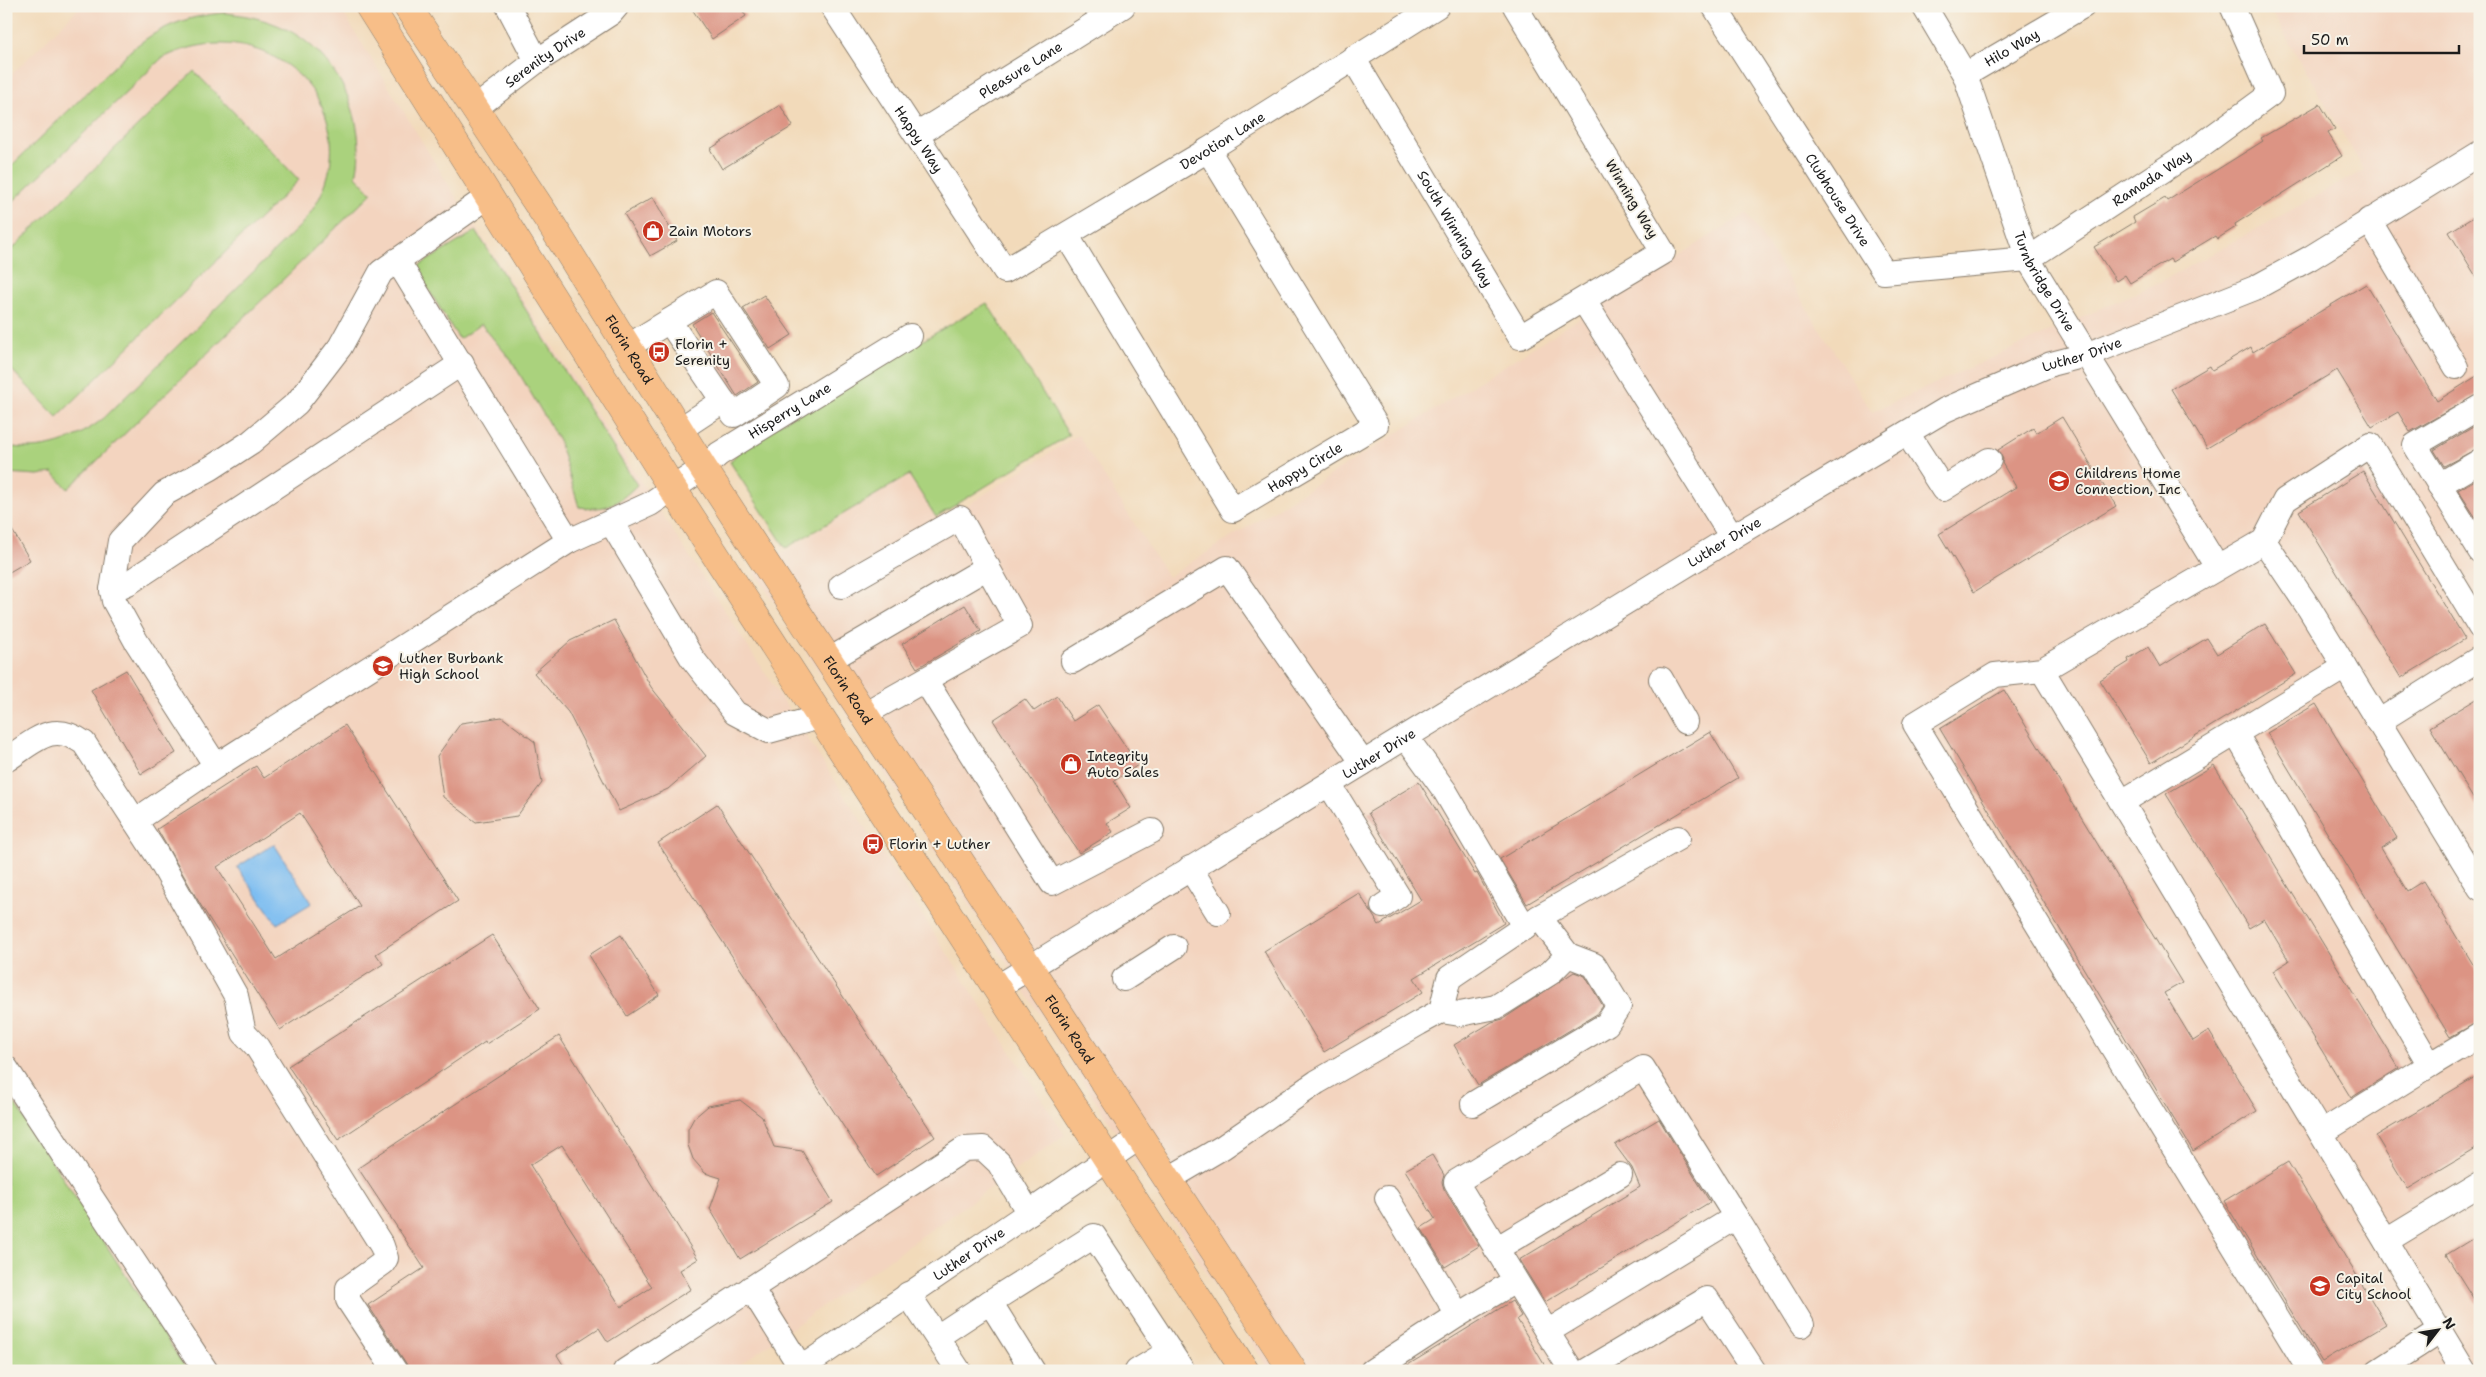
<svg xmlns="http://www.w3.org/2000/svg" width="2486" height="1377" font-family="'Shantell Sans',sans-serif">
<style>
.built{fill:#f3d4bf}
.green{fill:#aad27d;stroke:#63774c}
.water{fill:#7dbdf1;stroke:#4c6c86}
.building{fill:#dc9484;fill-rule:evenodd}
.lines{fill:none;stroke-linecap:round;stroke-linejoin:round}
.minor-casing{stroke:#877b6b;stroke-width:26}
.major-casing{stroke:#877b6b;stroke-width:29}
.minor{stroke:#fff;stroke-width:24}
.major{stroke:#f7be88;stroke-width:28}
.labels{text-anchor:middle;stroke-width:4;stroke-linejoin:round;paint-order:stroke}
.street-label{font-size:14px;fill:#1c1c1c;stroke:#f7f3e8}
.poi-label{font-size:14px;fill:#1c1c1c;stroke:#f7f3e8;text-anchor:start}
</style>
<rect width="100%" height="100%" fill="#f7f3e8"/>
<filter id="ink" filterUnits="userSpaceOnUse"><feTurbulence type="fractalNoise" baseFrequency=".02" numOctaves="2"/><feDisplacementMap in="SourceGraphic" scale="10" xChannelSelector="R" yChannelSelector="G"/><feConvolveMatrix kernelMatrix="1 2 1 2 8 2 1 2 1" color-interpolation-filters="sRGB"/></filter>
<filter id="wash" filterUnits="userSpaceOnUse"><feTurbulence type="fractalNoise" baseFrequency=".0096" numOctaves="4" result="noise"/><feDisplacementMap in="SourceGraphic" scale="20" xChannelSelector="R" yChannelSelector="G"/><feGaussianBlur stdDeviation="1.12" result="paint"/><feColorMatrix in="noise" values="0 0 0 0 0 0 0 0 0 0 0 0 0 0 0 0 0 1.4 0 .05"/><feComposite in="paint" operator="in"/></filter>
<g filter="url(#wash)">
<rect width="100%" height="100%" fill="#f2daba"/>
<g class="built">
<path d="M81,6H339L456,197L1065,1135L731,1371H6V80Z"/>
<path d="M2268,6H2480V1371H1270L754,571L908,474L939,523L1078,435L1168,577L1747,213L1872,412L2162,281L2364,170Z"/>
</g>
<g class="green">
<path d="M225,13C246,15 265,19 284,28C337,53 369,119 356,176L372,193L68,489L53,473L38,475L6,473V446C44,453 75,441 104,418L300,226C388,126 275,0 161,59L6,208V171L129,52C158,27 186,16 225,13Z"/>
<path d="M194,71L299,180L57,417L6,364V255Z"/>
<path d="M476,231L637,485C617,504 608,511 579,507L559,441L512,361L481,324L459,339L415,268Z"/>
<path d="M987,303L1069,435L936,517L909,475L786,548L730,462L745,444Z"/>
<path d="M6,1090L179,1358L188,1371H6Z"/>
</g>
<path class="water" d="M274,844L312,903L277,924L237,867Z"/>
<g id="blocks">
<g class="building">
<path d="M690,6H739L746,16L712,39Z"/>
<path d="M2320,104L2335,129L2328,133L2342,156L2235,224L2236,227L2217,239L2215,236L2172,262L2170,259L2130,283L2125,275L2116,281L2094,247L2135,222L2133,217L2165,198L2167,201L2263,141L2261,138Z"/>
<path d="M780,105L793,126L722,169L710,149Z"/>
<path d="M653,197L677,241L650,256L624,214Z"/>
<path d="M2480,213V283L2449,232Z"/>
<path d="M2366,284L2437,401L2480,374V393L2410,432L2398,412L2372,427L2337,370L2207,448L2171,389L2210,366L2212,370L2251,347L2253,352Z"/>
<path d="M764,295L792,335L770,349L743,308Z"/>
<path d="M711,312L758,382L737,396L692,324Z"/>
<path d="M2062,417L2116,506L1974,592L1939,534L2016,487L2002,463L2003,459L1998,450L2033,428L2036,433Z"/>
<path d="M2480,423V447L2444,466L2434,450Z"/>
<path d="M2363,471L2465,639L2401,678L2299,511Z"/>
<path d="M2480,477V524L2458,490Z"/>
<path d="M6,520L30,560L6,574Z"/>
<path d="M965,605L981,631L917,668L902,644Z"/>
<path d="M614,620L651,687L706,756L668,789L619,811L568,712L534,673L570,641Z"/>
<path d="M2265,624L2296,674L2151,763L2100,680L2129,662L2128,659L2148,647L2160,667L2207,638L2217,654Z"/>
<path d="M126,670L176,753L141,774L91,690Z"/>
<path d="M2004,690L2182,983L2164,993L2193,1041L2209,1031L2257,1111L2193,1151L1940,729Z"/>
<path d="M1057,696L1073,721L1098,705L1138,765L1114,781L1131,808L1107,823L1113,832L1079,853L993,720L1025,699L1034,711Z"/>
<path d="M2480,697V810L2430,727Z"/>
<path d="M2316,704L2397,838L2381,848L2407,891L2423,881L2480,976V1021L2450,1037L2267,733Z"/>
<path d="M502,717L535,742L542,783L517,816L476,822L443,797L437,756L461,723Z"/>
<path d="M345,725L458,901L376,954L383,964L280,1030L200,904L157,829L256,766L264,778ZM300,813L360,906L276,959L217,867Z"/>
<path d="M1710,732L1738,778L1527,904L1500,859Z"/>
<path d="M2214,765L2399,1068L2351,1098L2273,971L2289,961L2264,919L2249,928L2166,794Z"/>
<path d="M1419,782L1475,874L1477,873L1504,923L1414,978L1423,992L1324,1052L1264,951L1359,893L1379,925L1421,900L1368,813Z"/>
<path d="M717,804L935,1137L876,1176L658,843Z"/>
<path d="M492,935L540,1009L486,1044L485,1042L338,1140L288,1066Z"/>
<path d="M621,935L659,995L627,1016L589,955Z"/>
<path d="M1574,972L1585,976L1603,1006L1597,1014L1478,1085L1454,1045L1492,1022L1503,1019Z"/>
<path d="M559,1036L698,1259L680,1270L691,1289L608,1342L599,1328L557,1355L567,1371H411L368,1305L424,1268L358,1168ZM562,1145L652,1287L621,1307L530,1165Z"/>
<path d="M2480,1074V1146L2408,1189L2376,1136Z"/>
<path d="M740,1100L762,1117L774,1147L802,1151L833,1202L740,1259L710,1209L721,1178L705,1173L693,1159L688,1145V1129L694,1118L708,1106Z"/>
<path d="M1659,1119L1710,1202L1545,1302L1519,1260L1640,1187L1632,1168L1615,1145Z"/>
<path d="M1432,1155L1444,1175L1442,1182L1444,1189L1479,1246L1445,1267L1421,1228L1435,1219L1405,1170Z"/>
<path d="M2288,1162L2386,1324L2322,1362L2224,1201Z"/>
<path d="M2480,1234V1309L2446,1255Z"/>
<path d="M1512,1301L1521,1316L1517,1319L1548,1371H1398Z"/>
</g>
</g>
</g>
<g filter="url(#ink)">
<use href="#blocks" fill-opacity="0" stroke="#877b6b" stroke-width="1"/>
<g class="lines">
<g class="minor-casing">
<g id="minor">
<path d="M508,6L537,61"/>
<path id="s1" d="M832,6L1005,271L1208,150L1437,6"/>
<path id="s2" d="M1714,6L1884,272L2028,259L2200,146L2271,94L2232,6"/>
<path id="s3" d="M1924,6L1965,75L2028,259L2217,567"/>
<path id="s4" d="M1353,58L1520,337L1663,252L1515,6"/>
<path id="s5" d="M1965,75L2083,6"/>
<path id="s6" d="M474,109L537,61L611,13L617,6"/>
<path id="s7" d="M918,134L1123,6"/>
<path id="s8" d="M489,196L381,272L340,347L297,403L251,442L211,468L164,494L120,541L112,590L114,601L136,641L216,766L569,541L650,504L703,468L719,454L910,336"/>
<path d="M2369,220L2456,367"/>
<path id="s9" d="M1067,236L1233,510L1376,425L1208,150"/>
<path d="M397,260L569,541"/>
<path d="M1584,301L1732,537"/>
<path d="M669,321L723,401"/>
<path d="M627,347L716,292L777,386L734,415L723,401L679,430"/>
<path d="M2480,407L2415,445L2480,551"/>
<path d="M1907,433L1943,489L1989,460"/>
<path d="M2439,485L2480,461"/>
<path d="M611,522L692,658L735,713L769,731L820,717"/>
<path d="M2264,541L2309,608L2480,888"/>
<path d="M841,586L960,518L1020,626L864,714"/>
<path d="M112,590L130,582L462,363"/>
<path d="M829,660L988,567"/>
<path d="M1073,661L1227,568L1363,763"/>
<path d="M2042,670L2464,1371"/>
<path d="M1661,679L1685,722"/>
<path d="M925,680L1052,883L1152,831"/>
<path d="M2378,722L2480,658"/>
<path d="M2236,734L2430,1065L2480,1035"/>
<path d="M1406,737L1445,791L1525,928"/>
<path d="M6,760C35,741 52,720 84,743L157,855L236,996L244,1033L257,1047L382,1246L386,1258L383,1263L348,1288V1300L395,1371"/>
<path d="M1329,784L1398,896L1383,906"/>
<path d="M2122,802L2345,667"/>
<path d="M135,821L216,766"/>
<path d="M1190,868L1218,913"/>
<path d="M1539,917L1678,838"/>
<path d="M1124,979L1174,947"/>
<path id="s10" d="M996,988L1732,537L1945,410L2051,364L2086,355L2255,288L2310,258L2480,153"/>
<path d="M6,1068L206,1371"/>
<path d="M1473,1104L1607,1024L1619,1006L1594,965L1568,955"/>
<path d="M2321,1133L2430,1065"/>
<path d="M1167,1180L1223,1147L1317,1082L1419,1023L1441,1011L1460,1014L1496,1007L1550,973L1568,955L1539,917L1449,978L1441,1011"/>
<path d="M1387,1198L1458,1315L1515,1281"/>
<path d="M1736,1217L1802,1325"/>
<path d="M2386,1241L2480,1184"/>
<path d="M1496,1249L1620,1175"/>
<path d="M751,1288L801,1368"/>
<path d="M908,1294L959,1371"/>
<path d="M990,1302L1094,1236L1183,1371"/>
<path d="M1547,1332L1456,1182L1643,1068L1736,1217L1547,1332L1572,1371"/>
<path d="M937,1337L990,1302L1033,1371"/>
<path d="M625,1371L964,1149L983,1148L999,1163L1029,1213"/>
<path id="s11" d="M797,1371L1140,1137"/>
<path d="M1137,1371L1170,1351"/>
<path d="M1372,1371L1458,1315"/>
<path d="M1586,1371L1707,1299L1754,1371"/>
<path d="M2310,1371L1915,724L1995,675L2042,670L2264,541L2285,500L2370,445L2480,627"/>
<path d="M2378,1371L2440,1331"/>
</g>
</g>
<g class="major-casing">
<g id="major">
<path d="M369,6L672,488L1245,1371"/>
<path id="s12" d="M407,6L551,224L703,468L1293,1371"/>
</g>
</g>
<use href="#minor" class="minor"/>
<use href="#major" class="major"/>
</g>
</g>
<defs>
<g id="shop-disc" transform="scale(1.125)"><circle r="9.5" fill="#c8321e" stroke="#f7f3e8"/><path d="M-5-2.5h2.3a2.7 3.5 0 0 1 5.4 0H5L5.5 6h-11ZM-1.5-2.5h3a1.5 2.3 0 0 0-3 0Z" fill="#fff"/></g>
<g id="bus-disc" transform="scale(1.125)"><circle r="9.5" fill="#c8321e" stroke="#f7f3e8"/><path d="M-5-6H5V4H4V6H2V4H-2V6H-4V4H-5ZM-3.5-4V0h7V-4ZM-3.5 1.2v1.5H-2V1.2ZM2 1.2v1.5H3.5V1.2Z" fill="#fff"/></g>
<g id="school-disc" transform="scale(1.125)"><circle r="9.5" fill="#c8321e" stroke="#f7f3e8"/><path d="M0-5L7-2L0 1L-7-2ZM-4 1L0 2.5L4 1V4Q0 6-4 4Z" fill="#fff"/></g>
</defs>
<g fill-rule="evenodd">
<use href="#shop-disc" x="653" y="231"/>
<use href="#bus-disc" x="659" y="352"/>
<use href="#school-disc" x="2059" y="481"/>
<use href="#school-disc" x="383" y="666"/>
<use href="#shop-disc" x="1071" y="764"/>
<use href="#bus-disc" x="873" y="844"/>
<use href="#school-disc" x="2320" y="1286"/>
</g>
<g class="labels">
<g class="street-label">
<text dy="5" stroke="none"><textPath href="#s5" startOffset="54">Hilo Way</textPath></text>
<text dy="5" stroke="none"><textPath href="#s6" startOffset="88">Serenity Drive</textPath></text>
<text dy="5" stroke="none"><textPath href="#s7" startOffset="121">Pleasure Lane</textPath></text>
<text dy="5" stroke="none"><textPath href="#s1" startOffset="159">Happy Way</textPath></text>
<text dy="5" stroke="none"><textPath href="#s1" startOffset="570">Devotion Lane</textPath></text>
<text dy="5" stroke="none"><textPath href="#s2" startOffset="608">Ramada Way</textPath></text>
<text transform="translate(1632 199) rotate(59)" y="5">Winning Way</text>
<text dy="5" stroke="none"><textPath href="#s2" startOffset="230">Clubhouse Drive</textPath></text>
<text dy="5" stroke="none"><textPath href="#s4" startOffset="199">South Winning Way</textPath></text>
<text dy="5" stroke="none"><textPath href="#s3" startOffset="302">Turnbridge Drive</textPath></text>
<text dy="5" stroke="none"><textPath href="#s12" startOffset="409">Florin Road</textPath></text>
<text dy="5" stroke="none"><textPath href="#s10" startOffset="1259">Luther Drive</textPath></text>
<text dy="5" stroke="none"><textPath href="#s8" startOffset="1445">Hisperry Lane</textPath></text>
<text dy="5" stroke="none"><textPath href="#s9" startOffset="404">Happy Circle</textPath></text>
<text dy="5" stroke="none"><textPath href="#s10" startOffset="854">Luther Drive</textPath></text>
<text dy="5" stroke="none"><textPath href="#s12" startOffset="814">Florin Road</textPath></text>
<text dy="5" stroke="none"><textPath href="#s10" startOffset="449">Luther Drive</textPath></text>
<text dy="5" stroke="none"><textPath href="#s12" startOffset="1219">Florin Road</textPath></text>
<text dy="5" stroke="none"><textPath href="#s11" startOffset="208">Luther Drive</textPath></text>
</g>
<g class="poi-label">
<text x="669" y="236">Zain Motors</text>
<text x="675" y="349">Florin +<tspan x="675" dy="16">Serenity</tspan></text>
<text x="2075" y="478">Childrens Home<tspan x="2075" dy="16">Connection, Inc</tspan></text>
<text x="399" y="663">Luther Burbank<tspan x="399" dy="16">High School</tspan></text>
<text x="1087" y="761">Integrity<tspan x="1087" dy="16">Auto Sales</tspan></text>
<text x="889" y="849">Florin + Luther</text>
<text x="2336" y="1283">Capital<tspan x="2336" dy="16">City School</tspan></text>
</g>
</g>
<rect width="2486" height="1377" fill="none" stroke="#f7f3e8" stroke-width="25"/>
<g transform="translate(2438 1330) rotate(59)" stroke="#f7f3e8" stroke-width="4" paint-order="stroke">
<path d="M0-4L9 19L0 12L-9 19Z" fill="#1c1c1c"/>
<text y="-8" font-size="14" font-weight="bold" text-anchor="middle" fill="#1c1c1c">N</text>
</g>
<path d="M2304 45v8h155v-8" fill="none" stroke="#1c1c1c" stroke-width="2.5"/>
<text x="2311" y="45" font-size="15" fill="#1c1c1c" stroke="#f7f3e8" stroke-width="4" paint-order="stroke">50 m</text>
</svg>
